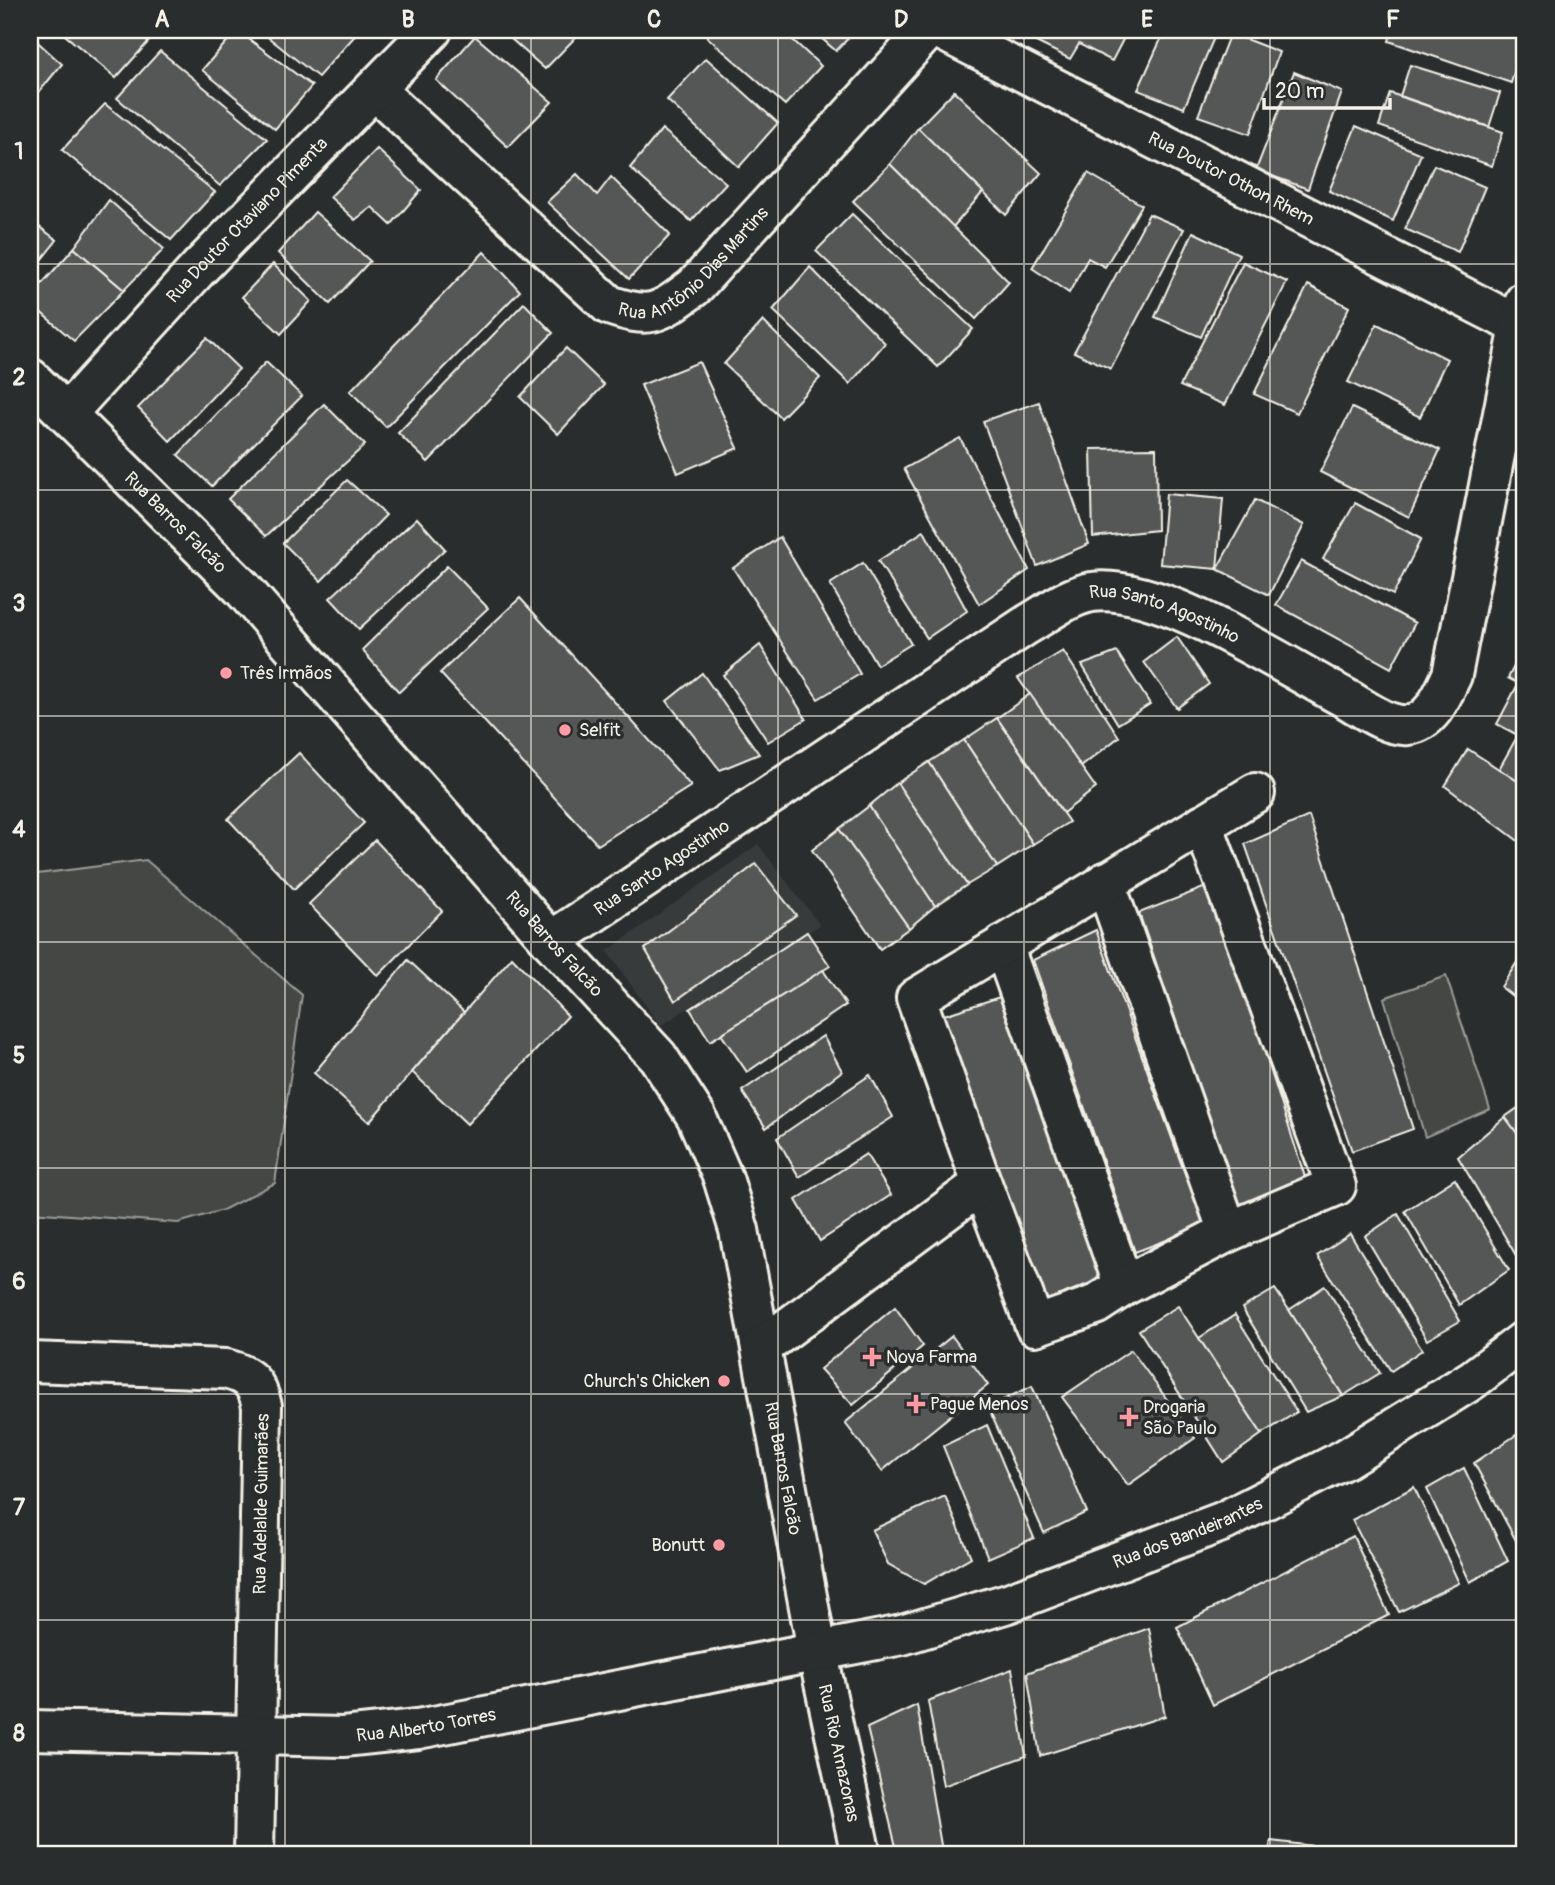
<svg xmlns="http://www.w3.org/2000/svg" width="1555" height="1885" font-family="Pangolin,sans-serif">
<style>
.built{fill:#373a3a}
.green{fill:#444645;stroke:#9c9c96;stroke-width:2}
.building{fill:#555756;stroke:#f4f1e8;stroke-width:2}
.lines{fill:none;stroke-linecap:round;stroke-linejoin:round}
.minor-casing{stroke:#f4f1e8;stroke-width:44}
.minor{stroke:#2a2d2e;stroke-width:38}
.grid{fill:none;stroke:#f4f1e8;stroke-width:2;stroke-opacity:0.55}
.poi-dot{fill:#ff9aa2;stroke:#2a2d2e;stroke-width:2.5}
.labels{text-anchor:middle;stroke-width:7;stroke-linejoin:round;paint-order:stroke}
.street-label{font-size:18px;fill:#f4f1e8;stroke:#2a2d2e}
.poi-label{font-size:18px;fill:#f4f1e8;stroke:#2a2d2e;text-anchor:start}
.neatline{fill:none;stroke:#f4f1e8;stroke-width:2.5}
.grid-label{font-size:23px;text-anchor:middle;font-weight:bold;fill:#f4f1e8}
</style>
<rect width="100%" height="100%" fill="#2a2d2e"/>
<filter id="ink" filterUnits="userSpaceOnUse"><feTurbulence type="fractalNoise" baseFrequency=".0143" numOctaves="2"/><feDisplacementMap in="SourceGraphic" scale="14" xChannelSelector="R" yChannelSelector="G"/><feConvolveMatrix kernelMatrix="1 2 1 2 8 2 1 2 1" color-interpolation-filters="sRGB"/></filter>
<g filter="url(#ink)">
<path class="built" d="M758,844L820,925L660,1026L607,951Z"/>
<g class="green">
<path d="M146,860L302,995L275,1183L223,1210L178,1223L30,1212V875Z"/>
<path d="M1446,976L1490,1109L1425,1137L1384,998Z"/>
</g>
<g class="building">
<path d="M59,30H159L116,78Z"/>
<path d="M237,30L312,86L275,129L202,70Z"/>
<path d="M259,30H360L318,77Z"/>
<path d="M501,30H583L545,69Z"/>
<path d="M713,30H782L821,66L785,105L707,37Z"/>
<path d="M812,30H856L836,51Z"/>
<path d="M1042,30H1128L1112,61L1079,44L1070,59L1036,42Z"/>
<path d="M1165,30H1206L1216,33L1184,108L1138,90Z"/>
<path d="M1392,30H1525V35L1511,83L1389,41Z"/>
<path d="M1230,33L1279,52L1250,134L1198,116Z"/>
<path d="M30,35L62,64L30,103Z"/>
<path d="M475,36L552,102L508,147L436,80Z"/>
<path d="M160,51L267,139L220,186L117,98Z"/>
<path d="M706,58L778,123L739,167L667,100Z"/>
<path d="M1410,65L1500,93L1489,127L1400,96Z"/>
<path d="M1294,72L1342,92L1308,189L1256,170Z"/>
<path d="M954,91L1041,173L1006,215L918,128Z"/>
<path d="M1390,93L1503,132L1492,166L1379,126Z"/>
<path d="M105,104L215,192L171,240L62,150Z"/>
<path d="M1356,126L1421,154L1393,221L1329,191Z"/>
<path d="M918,128L983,192L953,227L890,164Z"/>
<path d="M662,129L726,183L691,221L630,168Z"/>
<path d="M377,149L421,190L391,225L372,207L355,220L330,197Z"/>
<path d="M890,164L1009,282L976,319L853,201Z"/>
<path d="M1434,165L1485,187L1458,252L1405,229Z"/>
<path d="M1088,173L1142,205L1105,267L1088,258L1069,293L1032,268Z"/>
<path d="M577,174L597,195L611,177L670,235L629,279L547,202Z"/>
<path d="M109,200L164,249L124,290L74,248Z"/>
<path d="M315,212L370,261L330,304L278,253Z"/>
<path d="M852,214L973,329L938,367L816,251Z"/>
<path d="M1149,214L1184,229L1111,369L1074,352Z"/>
<path d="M30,220L57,240L30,274Z"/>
<path d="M1193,232L1239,254L1201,337L1155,317Z"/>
<path d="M74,248L124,290L74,341L30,303V297Z"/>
<path d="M484,252L520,291L386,427L350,391Z"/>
<path d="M1243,262L1287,282L1225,405L1180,386Z"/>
<path d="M273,264L311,301L281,334L242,297Z"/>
<path d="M810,267L885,343L850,384L773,310Z"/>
<path d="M1308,285L1349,307L1297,413L1254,394Z"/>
<path d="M524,303L553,333L428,462L398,433Z"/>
<path d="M763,321L820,378L781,418L724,364Z"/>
<path d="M1377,324L1447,359L1420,417L1348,382Z"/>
<path d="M207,338L239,369L170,441L138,408Z"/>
<path d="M566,348L604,385L558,434L520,397Z"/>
<path d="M266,362L302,396L212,486L178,455Z"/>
<path d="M699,362L738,448L678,473L641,385Z"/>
<path d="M1039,402L1089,544L1037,566L983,421Z"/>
<path d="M324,404L365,445L266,536L228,499Z"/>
<path d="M1352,408L1440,450L1409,517L1320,472Z"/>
<path d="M960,438L1029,570L979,604L904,469Z"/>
<path d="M1156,448L1157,530L1093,537L1091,449Z"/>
<path d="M347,480L386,515L321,581L283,543Z"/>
<path d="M1166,494L1223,499L1217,569L1160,564Z"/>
<path d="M1255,500L1304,525L1269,595L1217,569Z"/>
<path d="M1355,503L1421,539L1393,595L1323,559Z"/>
<path d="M417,518L445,549L359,629L330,598Z"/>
<path d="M924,531L967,611L927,638L878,561Z"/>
<path d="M780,537L860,674L818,699L733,568Z"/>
<path d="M1301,561L1415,623L1391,668L1276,605Z"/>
<path d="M863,563L911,644L877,665L830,584Z"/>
<path d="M447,566L488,608L399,692L362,650Z"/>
<path d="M520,598L691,786L598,845L440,673Z"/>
<path d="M1177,637L1209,684L1177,708L1144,662Z"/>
<path d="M760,645L806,719L768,742L723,675Z"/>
<path d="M1525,645V687L1508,678Z"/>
<path d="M1063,651L1119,737L1081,767L1018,678Z"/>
<path d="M1117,652L1150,704L1118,724L1082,665Z"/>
<path d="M702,673L759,754L720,770L667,701Z"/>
<path d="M1518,684L1525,687V739L1497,724Z"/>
<path d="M1030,694L1096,788L1063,813L997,718Z"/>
<path d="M997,718L1069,822L1033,844L964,740Z"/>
<path d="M1518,735L1525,739V786L1499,769Z"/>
<path d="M964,740L1033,844L997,867L929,762Z"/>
<path d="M1468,749L1525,786V846L1445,786Z"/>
<path d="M299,753L364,823L294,889L228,819Z"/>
<path d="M929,762L997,867L967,885L897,783Z"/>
<path d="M897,783L967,885L935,906L869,806Z"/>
<path d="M869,806L935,906L909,928L839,829Z"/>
<path d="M1309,816L1413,1129L1352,1151L1245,844Z"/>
<path d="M839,829L909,928L880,949L812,850Z"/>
<path d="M375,840L442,911L378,976L309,904Z"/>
<path d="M756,864L796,915L675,1001L645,949Z"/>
<path d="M1211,885L1305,1177L1239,1206L1139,913Z"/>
<path d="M1096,930L1204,1226L1135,1252L1033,960Z"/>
<path d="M807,932L830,966L710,1041L690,1009Z"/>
<path d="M1525,950V1006L1501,987Z"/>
<path d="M512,957L568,1016L467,1124L412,1072Z"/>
<path d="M408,960L464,1012L369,1122L314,1073Z"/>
<path d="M823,970L846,1005L747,1072L721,1034Z"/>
<path d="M1006,995L1105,1277L1039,1304L941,1016Z"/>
<path d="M823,1036L842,1071L766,1128L742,1091Z"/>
<path d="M870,1075L893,1117L799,1177L777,1138Z"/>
<path d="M1525,1103V1144L1505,1117Z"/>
<path d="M1505,1117L1525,1144V1172L1523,1175L1525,1179V1252L1517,1257L1458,1157Z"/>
<path d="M866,1154L891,1195L820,1241L796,1200Z"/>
<path d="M1455,1179L1509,1270L1459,1305L1405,1211Z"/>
<path d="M1398,1214L1460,1321L1427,1340L1365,1236Z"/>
<path d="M1350,1234L1422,1350L1391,1371L1317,1256Z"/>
<path d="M1325,1286L1380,1373L1343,1396L1289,1310Z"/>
<path d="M1275,1289L1289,1310L1343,1396L1306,1412L1242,1308Z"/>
<path d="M1178,1306L1262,1434L1223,1462L1139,1330Z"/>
<path d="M895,1307L923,1346L853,1405L820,1369Z"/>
<path d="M1235,1315L1297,1412L1262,1434L1199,1338Z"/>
<path d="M952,1336L988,1385L882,1471L845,1423Z"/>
<path d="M1131,1350L1195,1438L1128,1485L1062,1397Z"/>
<path d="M1032,1386L1087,1512L1044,1533L988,1407Z"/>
<path d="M987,1425L1034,1538L988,1558L943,1446Z"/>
<path d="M1525,1429V1557L1474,1463Z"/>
<path d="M1464,1468L1508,1561L1470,1582L1427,1489Z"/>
<path d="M1414,1487L1459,1583L1399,1612L1352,1520Z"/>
<path d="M945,1496L971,1557L924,1584L888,1564L872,1530Z"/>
<path d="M1353,1536L1389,1615L1213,1705L1177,1627Z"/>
<path d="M1149,1628L1165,1716L1040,1756L1027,1673Z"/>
<path d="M1012,1669L1026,1756L943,1786L928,1701Z"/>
<path d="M917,1705L942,1851L898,1855L867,1728Z"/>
<path d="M1271,1841L1349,1850L1348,1855H1269Z"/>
<path d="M1016,1848L1017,1855H982Z"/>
<path d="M1349,1850L1388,1855H1348Z"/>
</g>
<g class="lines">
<g class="minor-casing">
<g id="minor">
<path id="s1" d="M941,30L1520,326"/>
<path id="s2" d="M375,90L609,305C652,320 659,313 694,287L928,30"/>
<path id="s3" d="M30,378L242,588L551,941L658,1057L696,1116L723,1178L739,1230L817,1650L861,1855"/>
<path id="s4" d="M67,413L199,268L432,30"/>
<path d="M1105,882L1228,1232"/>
<path id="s5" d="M551,941L1025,626C1046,614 1068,596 1092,592C1160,583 1283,665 1345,698C1363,708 1387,727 1408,725C1432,722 1443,694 1452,675L1525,301"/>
<path d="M1003,945L1124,1286"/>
<path d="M982,1184L1035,1326L1095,1305L1124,1286L1228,1232L1336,1186L1203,824"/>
<path d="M762,1347L982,1184L916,998L1255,793"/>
<path d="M30,1362L226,1369C249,1375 257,1383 262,1406L254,1855"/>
<path id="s6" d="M30,1730L343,1737L418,1729L902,1635L1008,1603L1224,1521L1345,1459L1472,1380L1525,1340"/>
</g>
</g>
<use href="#minor" class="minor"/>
</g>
</g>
<path class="grid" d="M285,30V1855M531,30V1855M778,30V1855M1024,30V1855M1270,30V1855M30,264H1525M30,490H1525M30,716H1525M30,942H1525M30,1168H1525M30,1394H1525M30,1620H1525"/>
<g class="poi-dot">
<circle cx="226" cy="673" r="7"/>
<circle cx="565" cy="730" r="7"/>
<path d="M868.5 1346.5h7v7h7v7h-7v7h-7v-7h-7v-7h7z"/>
<circle cx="724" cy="1381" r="7"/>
<path d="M912.5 1393.5h7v7h7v7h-7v7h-7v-7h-7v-7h7z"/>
<path d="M1125.5 1406.5h7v7h7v7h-7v7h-7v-7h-7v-7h7z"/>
<circle cx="719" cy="1545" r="7"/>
</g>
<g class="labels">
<g class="street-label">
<text dy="6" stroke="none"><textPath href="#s1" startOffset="326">Rua Doutor Othon Rhem</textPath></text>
<text dy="6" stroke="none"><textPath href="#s4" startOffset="264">Rua Doutor Otaviano Pimenta</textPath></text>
<text dy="6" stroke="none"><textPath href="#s2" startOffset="422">Rua Antônio Dias Martins</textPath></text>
<text dy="6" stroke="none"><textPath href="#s3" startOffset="205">Rua Barros Falcão</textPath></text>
<text dy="6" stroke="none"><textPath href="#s5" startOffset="721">Rua Santo Agostinho</textPath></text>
<text dy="6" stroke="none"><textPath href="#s5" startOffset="133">Rua Santo Agostinho</textPath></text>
<text dy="6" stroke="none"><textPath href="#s3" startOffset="772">Rua Barros Falcão</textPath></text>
<text dy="6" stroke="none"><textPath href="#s3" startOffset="1360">Rua Barros Falcão</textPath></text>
<text transform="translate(261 1504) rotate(-89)" y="6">Rua Adelalde Guimarães</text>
<text dy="6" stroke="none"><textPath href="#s6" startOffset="1185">Rua dos Bandeirantes</textPath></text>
<text dy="6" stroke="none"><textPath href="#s6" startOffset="397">Rua Alberto Torres</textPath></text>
<text dy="6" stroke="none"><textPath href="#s3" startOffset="1650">Rua Rio Amazonas</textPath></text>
</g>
<g class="poi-label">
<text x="240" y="679">Três Irmãos</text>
<text x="579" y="736">Selfit</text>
<text x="886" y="1363">Nova Farma</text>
<text x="710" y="1387" text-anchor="end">Church's Chicken</text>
<text x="930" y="1410">Pague Menos</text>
<text x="1143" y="1413">Drogaria<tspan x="1143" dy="21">São Paulo</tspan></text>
<text x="705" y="1551" text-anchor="end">Bonutt</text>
</g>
</g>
<rect width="1555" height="1885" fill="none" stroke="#2a2d2e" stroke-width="77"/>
<path d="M1264 98v10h126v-10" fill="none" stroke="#f4f1e8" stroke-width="3.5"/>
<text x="1275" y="98" font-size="21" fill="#f4f1e8" stroke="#2a2d2e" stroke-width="5" paint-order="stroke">20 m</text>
<rect x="38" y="38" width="1478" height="1808" class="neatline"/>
<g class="grid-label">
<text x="162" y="27">A</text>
<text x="408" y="27">B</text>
<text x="654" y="27">C</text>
<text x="901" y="27">D</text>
<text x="1147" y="27">E</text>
<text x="1393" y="27">F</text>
<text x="19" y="159">1</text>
<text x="19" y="385">2</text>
<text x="19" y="611">3</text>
<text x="19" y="837">4</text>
<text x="19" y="1063">5</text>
<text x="19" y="1289">6</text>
<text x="19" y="1515">7</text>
<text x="19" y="1741">8</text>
</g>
</svg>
